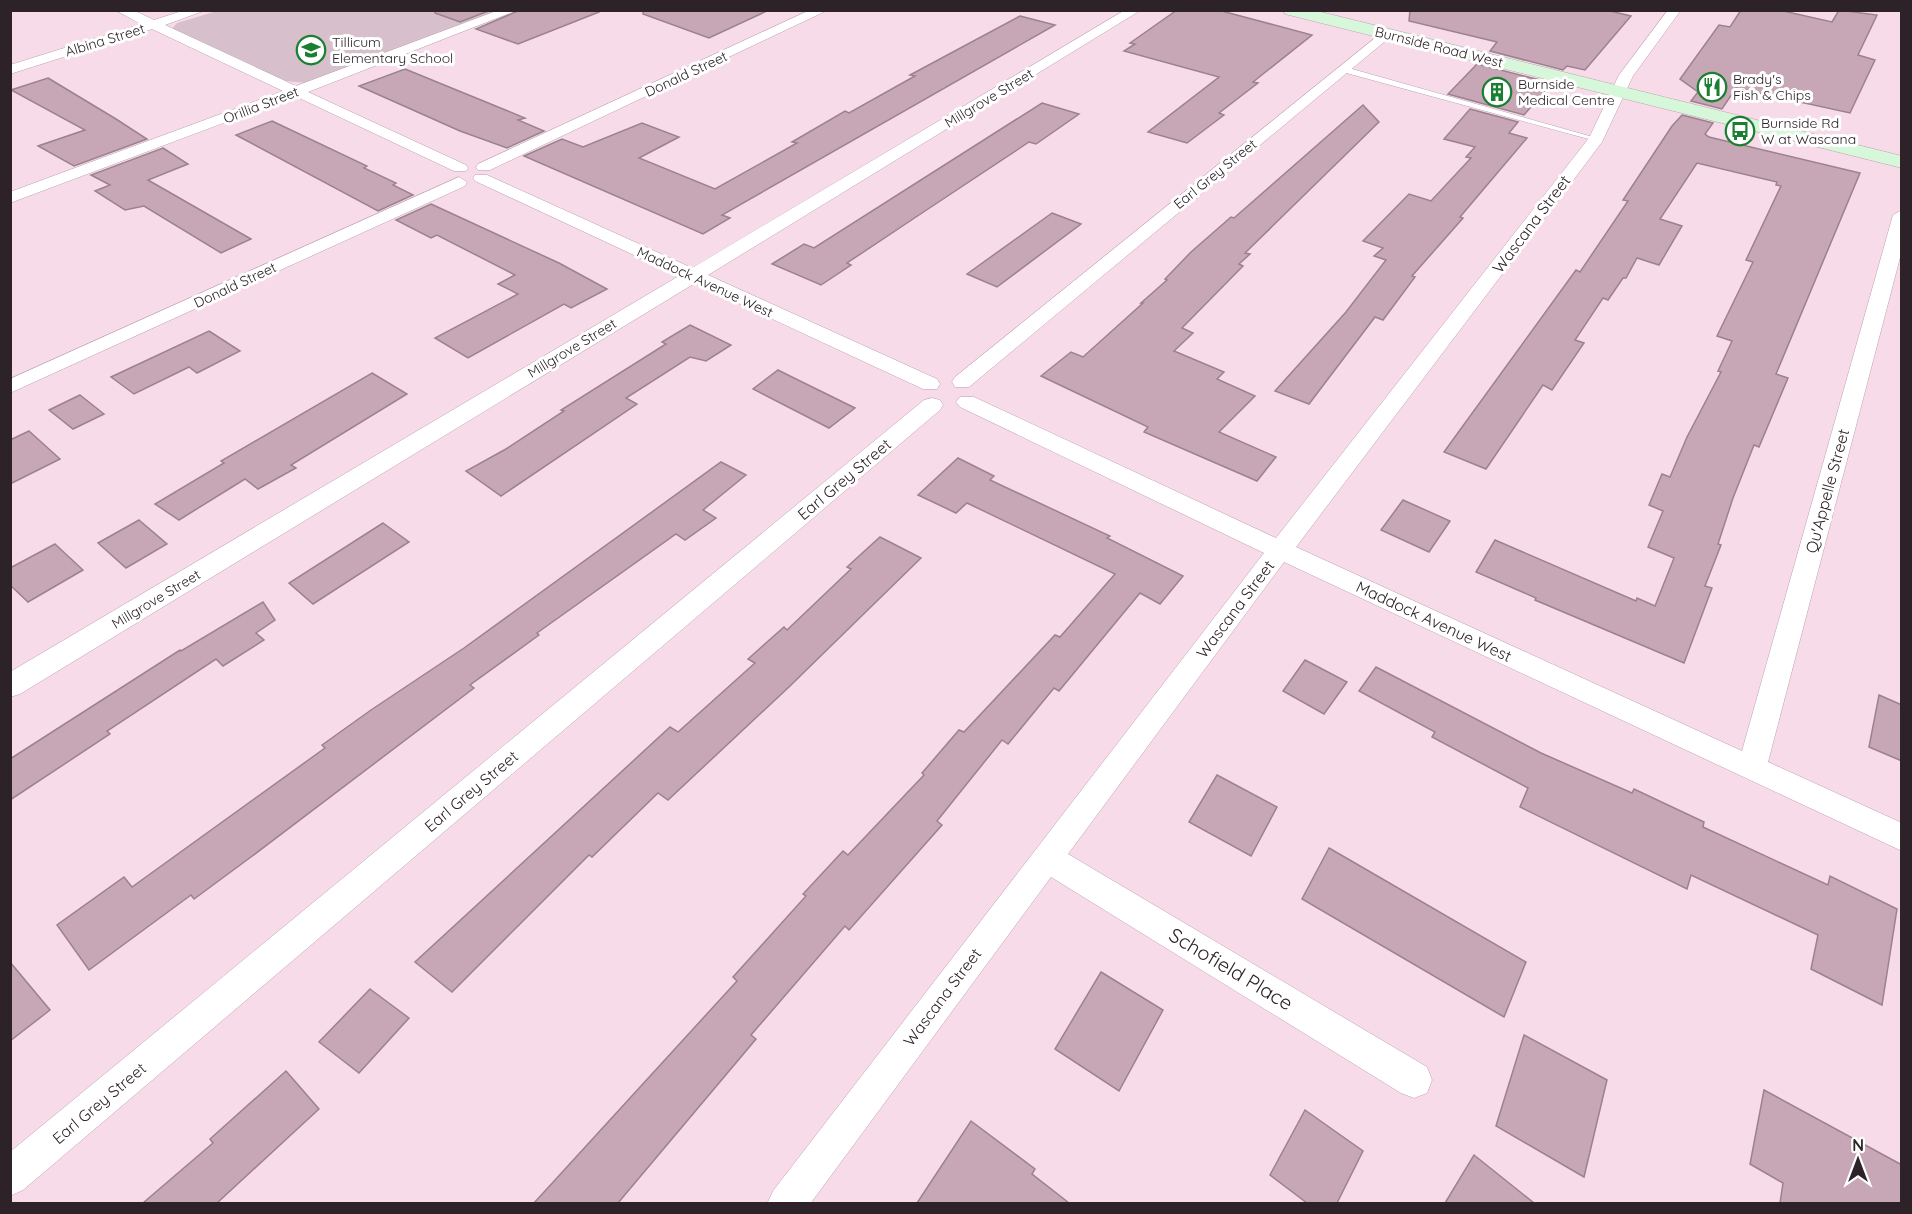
<svg xmlns="http://www.w3.org/2000/svg" width="1912" height="1214" font-family="Quicksand,sans-serif">
<style>
.green{fill:#d7c0cb}
.building{fill:#c7a6b6;stroke:#9b828e;stroke-width:1.5}
.lines{fill:none;stroke-linecap:round;stroke-linejoin:round}
.lane-casing{stroke:#bca1ae;stroke-width:1}
.street-casing{stroke:#bca1ae;stroke-width:1}
.secondary-casing{stroke:#bca1ae;stroke-width:1}
.lane{fill:#fff;fill-rule:evenodd}
.street{fill:#fff;fill-rule:evenodd}
.secondary{fill:#d7f7db;fill-rule:evenodd}
.labels{text-anchor:middle;stroke-width:6;stroke-linejoin:round;paint-order:stroke}
.far-street-label{font-size:14px;fill:#2c2227;stroke:#fff}
.far-poi-label{font-size:14px;fill:#2c2227;stroke:#fff;text-anchor:start}
.street-label{font-size:16px;fill:#2c2227;stroke:#fff}
.near-street-label{font-size:20px;fill:#2c2227;stroke:#fff}
</style>
<rect width="100%" height="100%" fill="#f7dbe9"/>
<path class="green" d="M217,11H503L306,83L286,81L172,29L177,23Z"/>
<g class="building">
<path d="M436,10H491L460,22L435,13Z"/>
<path d="M520,10H598L599,12L518,44L476,29Z"/>
<path d="M643,10H769L709,38L643,14Z"/>
<path d="M1177,10H1218L1312,35L1253,82L1258,83L1219,113L1224,115L1187,143L1148,132L1219,77L1124,51L1135,44L1130,43Z"/>
<path d="M1410,10H1606L1631,16L1585,70L1567,66L1563,70L1490,51L1497,42L1409,21Z"/>
<path d="M1741,10H1779L1832,22L1839,10L1877,15L1858,55L1875,60L1850,113L1736,88L1722,109L1691,101L1698,92L1680,79L1719,25L1730,27Z"/>
<path d="M1020,16L1055,25L722,215L730,218L703,234L524,156L562,139L583,147L642,123L679,137L639,158L715,189L797,143L792,142L845,111L849,113L915,76L910,75Z"/>
<path d="M1477,64L1552,83L1524,115L1448,94Z"/>
<path d="M405,69L525,118L518,120L544,131L507,148L460,131L359,86Z"/>
<path d="M48,78L116,119L147,139L74,166L38,146L85,130L11,90Z"/>
<path d="M1042,103L1079,114L1036,144L1029,142L922,213L847,263L851,265L821,285L772,264L804,244L814,248Z"/>
<path d="M1363,105L1379,122L1245,253L1250,254L1239,264L1243,266L1182,328L1193,333L1174,351L1224,372L1217,379L1255,396L1219,432L1276,457L1257,481L1144,432L1148,427L1041,376L1071,352L1083,357L1143,303H1141L1167,280L1165,279L1191,252L1231,217L1234,218Z"/>
<path d="M1470,109L1518,122L1509,133L1527,138L1460,217L1463,218L1412,276L1415,277L1383,320L1375,317L1309,404L1275,391L1346,312L1386,260L1374,256L1383,248L1363,241L1409,194L1431,201L1471,158L1466,157L1475,147L1444,139Z"/>
<path d="M1682,115L1713,123L1705,134L1709,137L1860,173L1776,374L1788,378L1759,447L1754,445L1733,498L1718,544L1721,545L1705,586L1712,588L1684,663L1535,600L1536,598L1476,572L1495,540L1636,601L1637,598L1655,606L1674,558L1648,547L1663,511L1649,505L1662,474L1670,477L1687,437L1721,372L1718,371L1732,341L1717,336L1753,262L1746,260L1781,186L1776,185L1777,182L1697,163L1660,219L1682,226L1659,265L1637,258L1626,278H1623L1608,300L1603,298L1575,340L1584,343L1552,390L1543,385L1486,469L1444,452L1576,270L1580,272L1628,201L1623,200L1672,126Z"/>
<path d="M272,121L367,166L364,168L396,183L393,185L413,195L378,211L236,135Z"/>
<path d="M163,148L188,164L148,180L251,239L221,253L144,206L125,210L95,191L110,185L91,175Z"/>
<path d="M431,204L559,263L607,289L571,308L564,304L468,358L435,338L518,294L498,284L515,275L437,235L431,238L396,220Z"/>
<path d="M1052,213L1081,224L997,287L967,274Z"/>
<path d="M690,325L731,345L706,361L690,357L626,398L637,404L501,496L466,471L506,449L564,411L561,410L666,344L662,342Z"/>
<path d="M209,331L240,351L197,373L189,367L134,394L111,377Z"/>
<path d="M778,370L794,378L855,408L829,428L753,389Z"/>
<path d="M372,373L407,394L291,465L296,468L258,489L245,479L179,520L155,504L224,463L221,461Z"/>
<path d="M80,395L104,414L73,429L49,410Z"/>
<path d="M29,431L60,459L10,484V440Z"/>
<path d="M958,458L994,476L990,480L1110,536L1107,538L1183,576L1160,604L1140,593L1059,691L1054,688L1008,744L1002,740L937,821L942,825L849,930L845,926L751,1035L756,1039L618,1203H534L737,981L733,977L806,896L803,894L843,851L848,855L924,775L922,773L959,730L964,732L1055,635L1060,637L1115,574L967,503L956,513L918,495Z"/>
<path d="M721,462L746,475L703,510L716,518L685,540L676,534L537,633L539,635L470,685L474,688L251,857L194,899L191,895L89,970L57,925L124,877L132,887L325,748L322,745L371,710L464,648Z"/>
<path d="M1403,500L1450,521L1429,552L1381,530Z"/>
<path d="M139,520L167,544L126,568L98,543Z"/>
<path d="M383,523L409,542L313,604L289,583Z"/>
<path d="M880,537L921,558L790,686L668,800L658,793L592,857L589,855L452,992L415,962L670,727L678,732L755,663L748,659L784,627L787,630L851,569L847,567Z"/>
<path d="M55,544L83,570L28,602L10,585V568Z"/>
<path d="M263,602L275,620L256,633L264,640L223,666L216,659L107,731L110,734L10,800V759L180,650L181,651Z"/>
<path d="M1305,660L1347,682L1324,714L1283,691Z"/>
<path d="M1376,667L1541,753L1632,793L1634,789L1704,822L1703,827L1828,885L1830,876L1897,909L1882,1005L1811,969L1818,935L1691,875L1687,889L1520,807L1528,788L1432,737L1435,732L1359,691Z"/>
<path d="M1879,695L1902,705V761L1869,747Z"/>
<path d="M1217,775L1277,807L1251,856L1189,822Z"/>
<path d="M1329,848L1526,962L1504,1017L1302,899Z"/>
<path d="M10,962L50,1010L10,1041Z"/>
<path d="M1101,972L1163,1010L1119,1091L1055,1049Z"/>
<path d="M370,989L409,1018L359,1073L319,1042Z"/>
<path d="M1524,1035L1607,1080L1584,1177L1496,1126Z"/>
<path d="M286,1071L319,1109L217,1203H143L213,1143L210,1139Z"/>
<path d="M1764,1090L1902,1165V1203H1780L1783,1183L1750,1164Z"/>
<path d="M1305,1110L1363,1151L1337,1203H1307L1270,1175Z"/>
<path d="M971,1121L1035,1169L1032,1174L1069,1203H917Z"/>
<path d="M1474,1155L1534,1203H1445Z"/>
</g>
<g class="lines">
<g class="lane-casing">
<path id="lane" d="M1339,67H1345L1600,139L1596,141L1339,71Z"/>
</g>
<g class="street-casing">
<g id="street">
<path d="M115,10H133L154,20L185,10H206L165,25L296,86L499,10H518L308,92L466,165L468,168L466,171H454L295,96L10,203V192L283,91L152,29L10,74V65L141,24Z"/>
<path d="M810,10H828L490,170H478L476,167L478,164Z"/>
<path d="M1125,10H1141L708,275L937,379L940,384L937,389H923L695,283L20,694L10,697V672L679,276L475,181L473,178L475,175H487L692,268Z"/>
<path d="M1668,10H1681L1633,76L1602,142L1296,547L1742,751L1893,215L1902,210V250L1768,762L1902,823V851L1284,562L1068,854L1427,1067L1432,1080L1427,1093L1414,1098L1401,1093L1051,877L810,1204H767L773,1191L1264,553L960,407L956,402L960,397H974L1276,538L1589,138L1619,75Z"/>
<path d="M1385,30L1390,31V37L969,387H955L952,382L955,377Z"/>
<path d="M459,177L467,182L465,186L10,393V379Z"/>
<path d="M932,398L940,400L943,405L940,410L23,1190L10,1196V1152L924,400Z"/>
</g>
</g>
<g class="secondary-casing">
<path id="secondary" d="M1283,10H1313L1902,156V168L1285,14Z"/>
</g>
<use href="#lane" class="lane"/>
<use href="#street" class="street"/>
<use href="#secondary" class="secondary"/>
</g>
<defs>
<g id="school-ring" transform="scale(1.5)"><circle r="9.5" fill="#fff" stroke="#1b7f32" stroke-width="1.5"/><path d="M0-5L7-2L0 1L-7-2ZM-4 1L0 2.5L4 1V4Q0 6-4 4Z" fill="#1b7f32"/></g>
<g id="restaurant-ring" transform="scale(1.5)"><circle r="9.5" fill="#fff" stroke="#1b7f32" stroke-width="1.5"/><path d="M-5-6h1v4h1v-4h1v4h1v-4h1v5L-1.5 .5V6h-2V.5L-5-1ZM5-6V6H3V1.5H1.5Q1.5-4 5-6Z" fill="#1b7f32"/></g>
<g id="building-ring" transform="scale(1.5)"><circle r="9.5" fill="#fff" stroke="#1b7f32" stroke-width="1.5"/><path d="M-4-6H4V6H1V3H-1V6H-4ZM-2.5-4.3h1.7v1.8h-1.7ZM.8-4.3h1.7v1.8H.8ZM-2.5-1h1.7V.8h-1.7ZM.8-1h1.7V.8H.8Z" fill="#1b7f32"/></g>
<g id="bus-ring" transform="scale(1.5)"><circle r="9.5" fill="#fff" stroke="#1b7f32" stroke-width="1.5"/><path d="M-5-6H5V4H4V6H2V4H-2V6H-4V4H-5ZM-3.5-4V0h7V-4ZM-3.5 1.2v1.5H-2V1.2ZM2 1.2v1.5H3.5V1.2Z" fill="#1b7f32"/></g>
</defs>
<g fill-rule="evenodd">
<use href="#school-ring" x="311" y="50"/>
<use href="#restaurant-ring" x="1712" y="87"/>
<use href="#building-ring" x="1497" y="92"/>
<use href="#bus-ring" x="1740" y="131"/>
</g>
<g class="labels">
<g class="far-street-label">
<text transform="translate(105 40) rotate(-17)" y="5">Albina Street</text>
<text transform="translate(1439 47) rotate(14)" y="5">Burnside Road West</text>
<text transform="translate(686 74) rotate(-25)" y="5">Donald Street</text>
<text transform="translate(989 98) rotate(-31)" y="5">Millgrove Street</text>
<text transform="translate(261 105) rotate(-21)" y="5">Orillia Street</text>
<text transform="translate(1215 174) rotate(-39)" y="5">Earl Grey Street</text>
<text transform="translate(705 282) rotate(25)" y="5">Maddock Avenue West</text>
<text transform="translate(235 285) rotate(-25)" y="5">Donald Street</text>
<text transform="translate(572 348) rotate(-31)" y="5">Millgrove Street</text>
<text transform="translate(156 599) rotate(-31)" y="5">Millgrove Street</text>
</g>
<g class="far-poi-label">
<text x="332" y="47">Tillicum<tspan x="332" dy="16">Elementary School</tspan></text>
<text x="1733" y="84">Brady's<tspan x="1733" dy="16">Fish &amp; Chips</tspan></text>
<text x="1518" y="89">Burnside<tspan x="1518" dy="16">Medical Centre</tspan></text>
<text x="1761" y="128">Burnside Rd<tspan x="1761" dy="16">W at Wascana</tspan></text>
</g>
<g class="street-label">
<text transform="translate(1531 224) rotate(-53)" y="6">Wascana Street</text>
<text transform="translate(844 479) rotate(-40)" y="6">Earl Grey Street</text>
<text transform="translate(1827 491) rotate(-75)" y="6">Qu'Appelle Street</text>
<text transform="translate(1235 609) rotate(-53)" y="6">Wascana Street</text>
<text transform="translate(1434 621) rotate(25)" y="6">Maddock Avenue West</text>
<text transform="translate(471 791) rotate(-40)" y="6">Earl Grey Street</text>
<text transform="translate(942 997) rotate(-53)" y="6">Wascana Street</text>
<text transform="translate(99 1103) rotate(-40)" y="6">Earl Grey Street</text>
</g>
<g class="near-street-label">
<text transform="translate(1231 969) rotate(31)" y="7">Schofield Place</text>
</g>
</g>
<rect width="1912" height="1214" fill="none" stroke="#2c2227" stroke-width="24"/>
<g transform="translate(1858 1160)" stroke="#ffffff" stroke-width="4.5" paint-order="stroke">
<path d="M0-4.5L10 22L0 15L-10 22Z" fill="#2c2227"/>
<text y="-9" font-size="16" font-weight="bold" text-anchor="middle" fill="#2c2227">N</text>
</g>
</svg>
